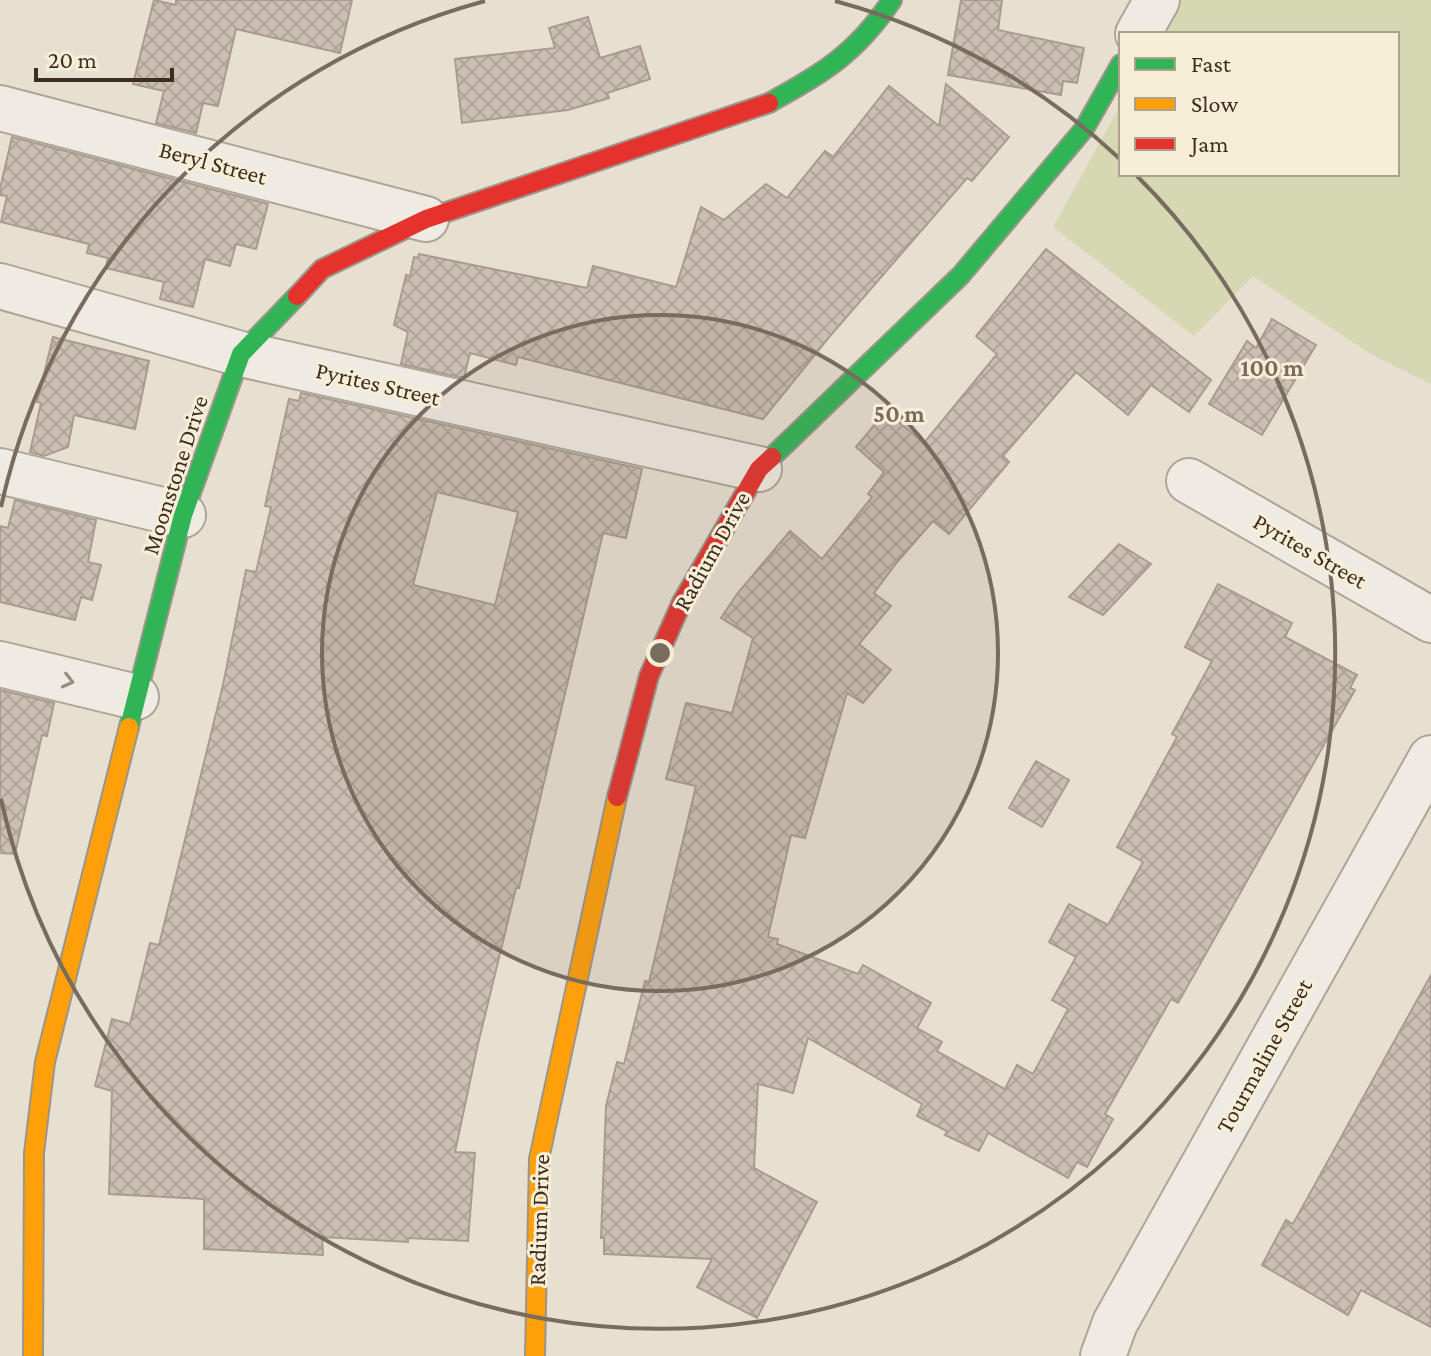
<svg xmlns="http://www.w3.org/2000/svg" width="1431" height="1356" font-family="'Crimson Pro',serif">
<style>
.grass{fill:#d6d7b3}
.building{fill:url(#building-cross-hatch);stroke:#a89c90;stroke-width:2;fill-rule:evenodd}
.lines{fill:none;stroke-linecap:round;stroke-linejoin:round}
.street-casing{stroke:#ada599;stroke-width:48}
.fast-casing{stroke:#9c958a;stroke-width:22}
.slow-casing{stroke:#9c958a;stroke-width:22}
.jam-casing{stroke:#9c958a;stroke-width:22}
.street{stroke:#efebe3;stroke-width:44}
.fast{stroke:#30b455;stroke-width:18}
.slow{stroke:#ff9f0a;stroke-width:18}
.jam{stroke:#e5322d;stroke-width:18}
.oneway{stroke:#968c82}
.ring{fill:none;stroke:#786c5e;stroke-width:4}
.labels{text-anchor:middle;stroke-width:6;stroke-linejoin:round;paint-order:stroke}
.street-label{font-size:24px;fill:#3d2e20;stroke:#f7eed8}
.centre{fill:#786c5e;stroke:#f7eed8;stroke-width:4}
.ring-label{font-size:24px;text-anchor:middle;font-weight:bold;fill:#786c5e;stroke:#f7eed8;stroke-width:6;stroke-linejoin:round;paint-order:stroke}
</style>
<defs>
<pattern id="building-cross-hatch" width="8" height="8" patternUnits="userSpaceOnUse" patternTransform="scale(2)"><rect width="8" height="8" fill="#cbbfb2"/><path d="M0 0l8 8M0 8l8-8" fill="none" stroke="#afa499"/></pattern>
</defs>
<rect width="100%" height="100%" fill="#e7e0d1"/>
<path class="grass" d="M1179,0H1431V384L1369,353L1253,276L1194,336L1053,227L1121,104V174H1397V34H1160Z"/>
<g class="building">
<path d="M154,0L176,5V0H352L340,53L236,29L218,106L203,103L196,133L156,123L164,91L133,84Z"/>
<path d="M961,0H1002L998,30L1084,48L1077,83L1063,81L1061,95L948,75Z"/>
<path d="M588,17L600,58L640,46L650,79L607,93L609,98L568,110L462,123L455,59L555,48L549,28Z"/>
<path d="M946,84L1009,137L972,181L967,178L830,336L763,419L518,357L516,365L470,353L464,378L401,364L408,332L394,325L406,275L410,276L414,257L418,258L419,254L587,288L593,266L676,287L701,207L724,220L766,184L787,198L825,151L833,157L889,86L939,126Z"/>
<path d="M12,137L268,204L256,249L236,244L230,266L205,259L193,307L160,299L164,282L106,268L108,258L87,253L89,244L1,222L7,196L0,195V189Z"/>
<path d="M1046,249L1211,380L1189,412L1151,385L1128,415L1076,372L1003,456L1009,462L949,534L933,521L898,561L874,593L891,606L859,644L891,670L863,703L847,693L805,838L791,835L768,937L778,939L777,944L858,974L863,965L931,1003L917,1028L942,1042L937,1051L1005,1089L1017,1065L1033,1074L1068,1009L1052,1000L1076,957L1049,942L1069,904L1108,925L1143,862L1117,847L1177,737L1172,734L1212,661L1185,647L1218,584L1292,623L1285,637L1357,675L1350,688L1355,690L1178,1003L1171,999L1105,1114L1113,1119L1087,1167L1077,1162L1068,1178L988,1133L979,1151L945,1135L947,1131L917,1116L922,1104L808,1038L793,1093L758,1084L754,1168L817,1202L757,1318L697,1287L712,1259L604,1254V1238H601L606,1106L617,1062L624,1064L645,981L649,982L696,786L666,779L686,703L732,713L753,638L721,618L737,594L790,531L822,559L872,497L868,494L884,472L856,447L886,411L924,443L997,354L976,336Z"/>
<path d="M1272,319L1316,345L1262,435L1209,404L1247,341L1256,348Z"/>
<path d="M53,337L149,361L135,429L74,415L68,447L44,456L30,452L41,403L37,402Z"/>
<path d="M301,393L642,469L626,538L603,533L519,888H516L478,1044L455,1152L475,1153L468,1241L408,1238V1242L322,1237L323,1255L204,1249V1199L109,1194L112,1091L95,1086L112,1019L130,1024L150,943L159,945L223,685L246,570L256,572L271,507L265,506L289,399L299,401ZM437,492L518,512L495,605L413,585Z"/>
<path d="M15,500L96,520L88,562L101,565L92,600L81,597L75,620L0,602V526L8,528Z"/>
<path d="M1119,544L1151,564L1103,615L1069,597Z"/>
<path d="M0,690L54,703L47,736L42,735L15,854L0,853Z"/>
<path d="M1036,761L1069,780L1042,827L1009,808Z"/>
<path d="M1431,975V1327L1361,1290L1348,1315L1262,1265L1286,1220L1293,1224Z"/>
</g>
<g class="lines">
<g class="street-casing">
<g id="street">
<path d="M1138,34L1157,0"/>
<path d="M0,108L426,219"/>
<path d="M0,286L241,354L759,469"/>
<path d="M0,471L183,515"/>
<path d="M1189,481L1431,620"/>
<path d="M0,664L136,697"/>
<path d="M1103,1356L1115,1323L1431,758"/>
</g>
</g>
<g class="fast-casing">
<g id="fast">
<path d="M769,103C824,72 856,54 892,0"/>
<path d="M772,457L961,275L1084,129L1121,64"/>
<path d="M129,727L183,515L241,354L297,296"/>
</g>
</g>
<g class="slow-casing">
<g id="slow">
<path d="M33,1356L34,1153L45,1062L129,727"/>
<path d="M535,1356L539,1159L617,797"/>
</g>
</g>
<g class="jam-casing">
<g id="jam">
<path d="M297,296L322,269L426,219L769,103"/>
<path d="M617,797L649,676L682,602L759,469L772,457"/>
</g>
</g>
<use href="#street" class="street"/>
<use href="#fast" class="fast"/>
<use href="#slow" class="slow"/>
<use href="#jam" class="jam"/>
</g>
<defs><path id="oneway-chevron" d="M-2-3.5L2.5 0L-2 3.5" fill="none" stroke-width="1.6" stroke-linecap="round" stroke-linejoin="round" transform="scale(2)"/></defs>
<use class="oneway" href="#oneway-chevron" transform="translate(68 681) rotate(14)"/>
<circle cx="660" cy="653" r="338" fill="#786c5e" fill-opacity=".12"/>
<g class="ring">
<circle cx="660" cy="653" r="338"/>
<path d="M1 507A675 675 0 0 1 485 1M835 1A675 675 0 0 1 1120 159M1137 176A675 675 0 1 1 1 799"/>
</g>
<g class="labels">
<g class="street-label">
<text transform="translate(213 163) rotate(15)" y="8">Beryl Street</text>
<text transform="translate(378 384) rotate(13)" y="8">Pyrites Street</text>
<text transform="translate(175 475) rotate(-72)" y="8">Moonstone Drive</text>
<text transform="translate(712 551) rotate(-61)" y="8">Radium Drive</text>
<text transform="translate(1310 551) rotate(30)" y="8">Pyrites Street</text>
<text transform="translate(1264 1056) rotate(-61)" y="8">Tourmaline Street</text>
<text transform="translate(539 1220) rotate(-88)" y="8">Radium Drive</text>
</g>
</g>
<circle cx="660" cy="653" r="12" class="centre"/>
<g class="ring-label">
<text x="1272" y="376">100 m</text>
<text x="899" y="422">50 m</text>
</g>
<rect x="1119" y="32" width="280" height="144" fill="#f7eed8" stroke="#ada18e" stroke-width="2"/>
<rect x="1135" y="58" width="40" height="12" fill="#30b455" stroke="#ada18e" stroke-width="2"/>
<text x="1191" y="72" font-size="24" fill="#3d2e20">Fast</text>
<rect x="1135" y="98" width="40" height="12" fill="#ff9f0a" stroke="#ada18e" stroke-width="2"/>
<text x="1191" y="112" font-size="24" fill="#3d2e20">Slow</text>
<rect x="1135" y="138" width="40" height="12" fill="#e5322d" stroke="#ada18e" stroke-width="2"/>
<text x="1191" y="152" font-size="24" fill="#3d2e20">Jam</text>
<path d="M36 68v12h136v-12" fill="none" stroke="#3d2e20" stroke-width="4"/>
<text x="48" y="68" font-size="24" fill="#3d2e20" stroke="#f7eed8" stroke-width="6" paint-order="stroke">20 m</text>
</svg>
